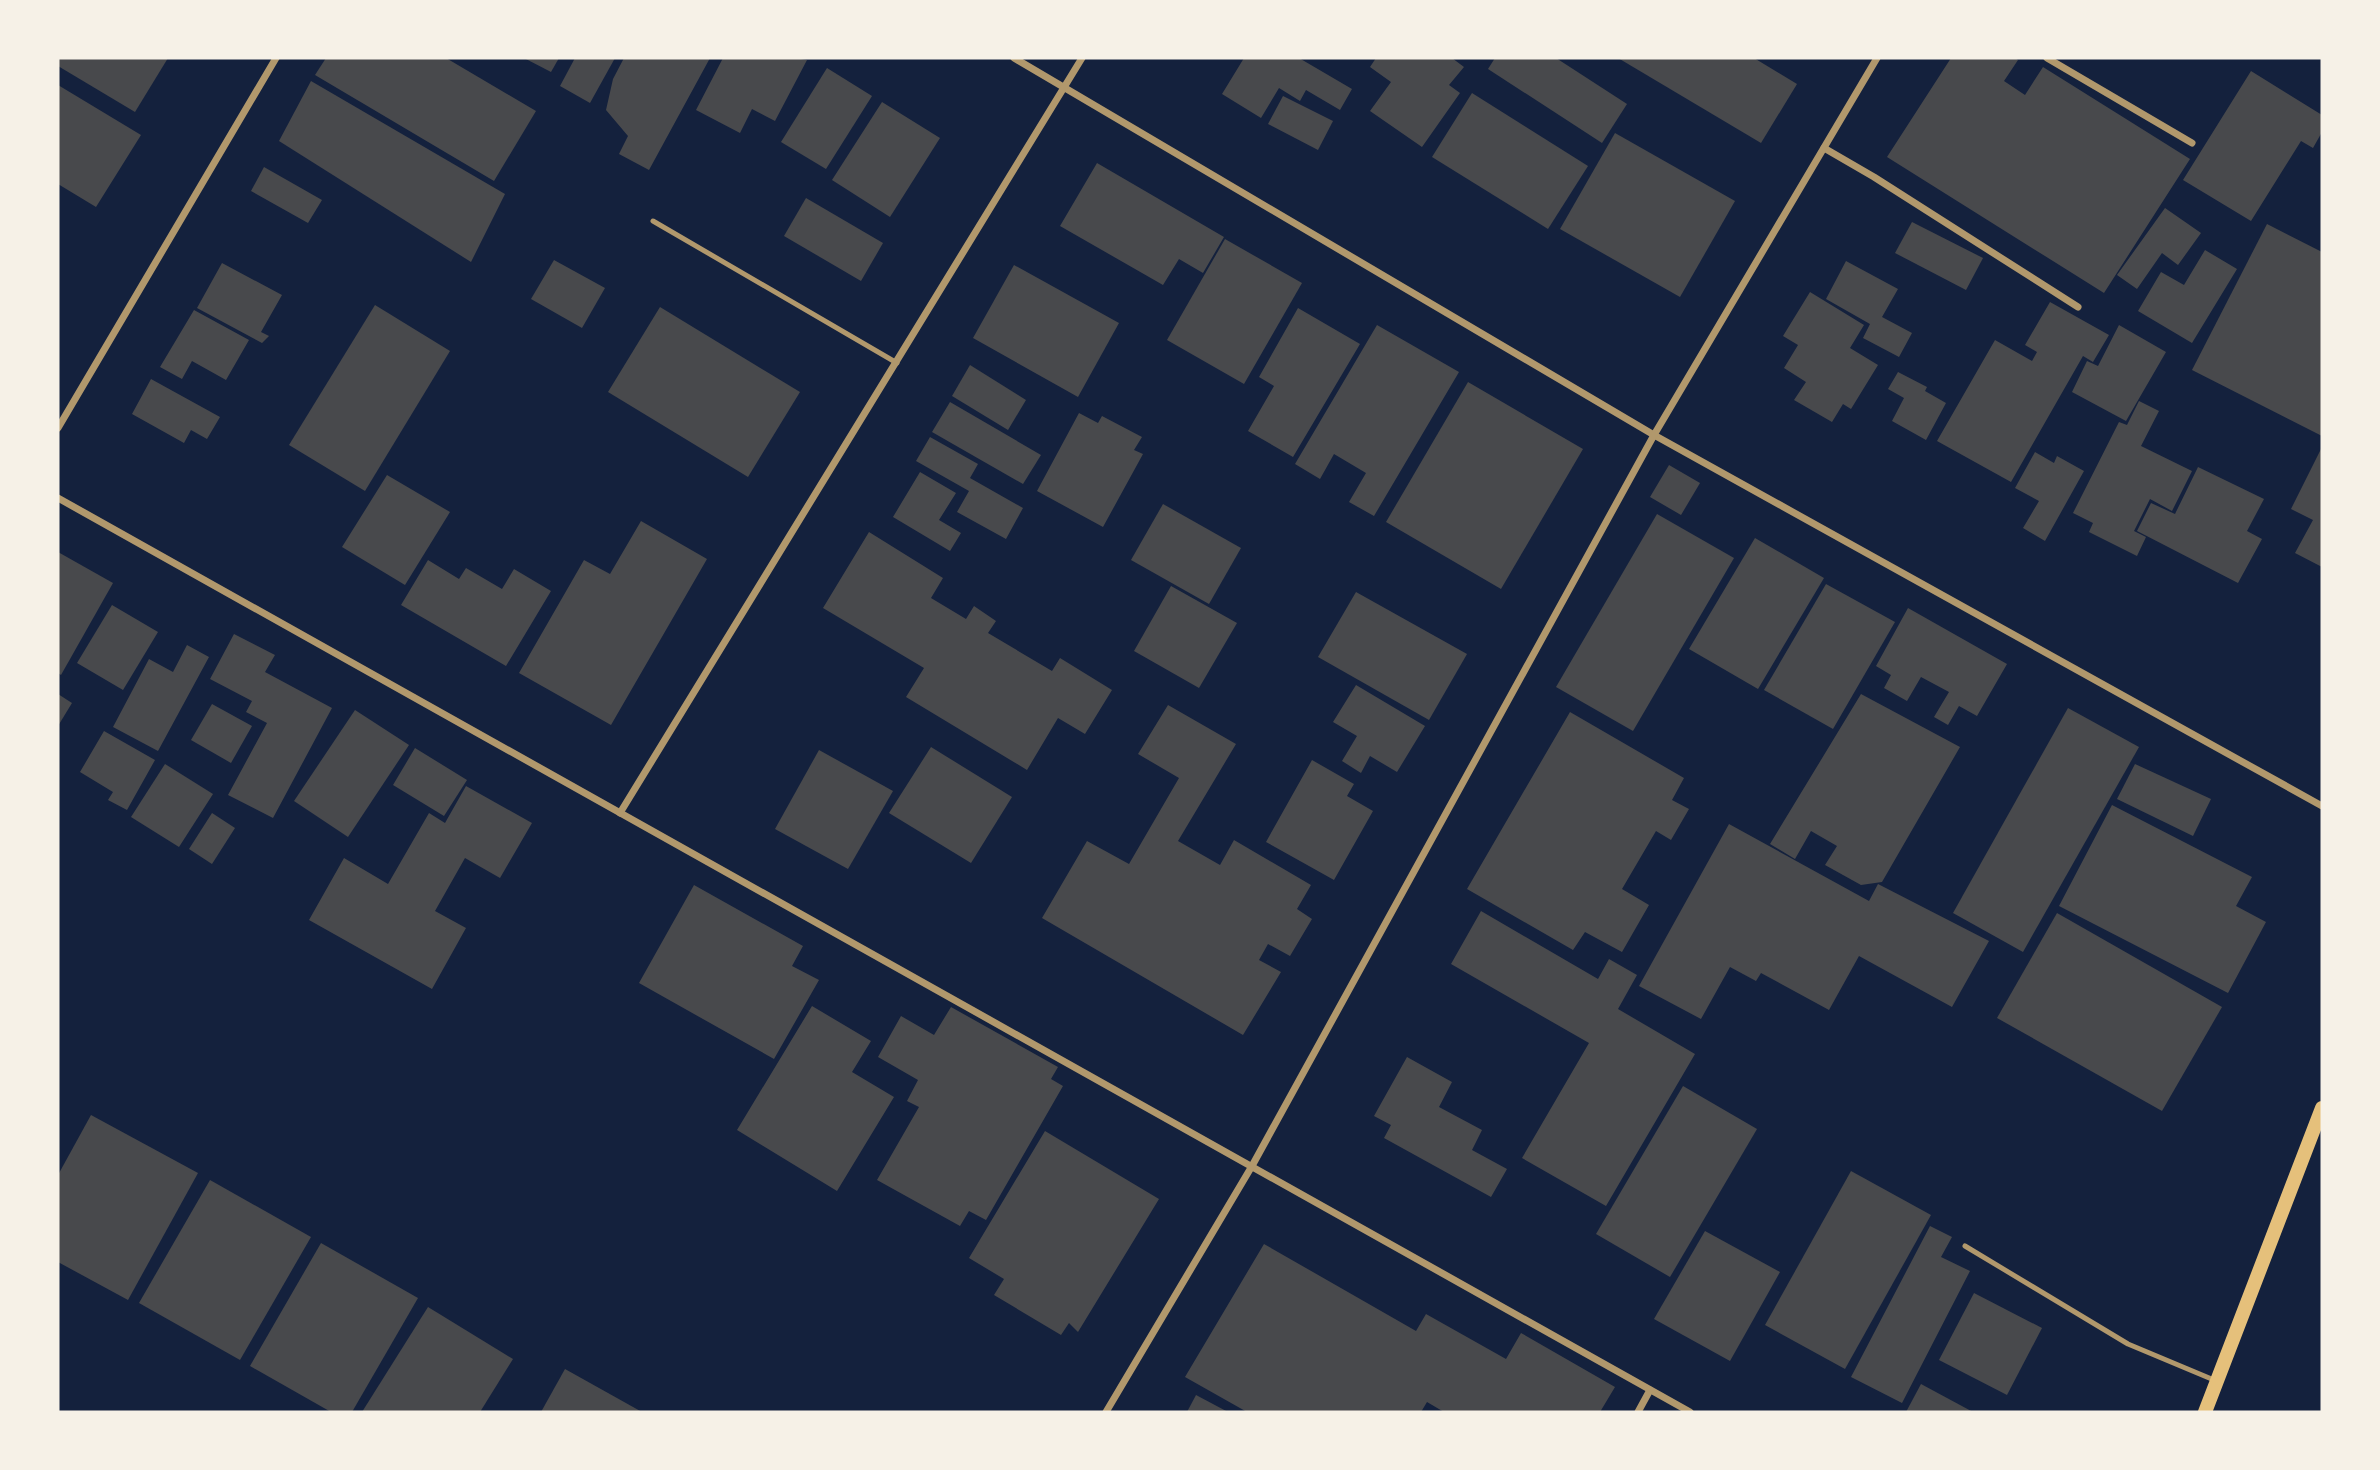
<svg xmlns="http://www.w3.org/2000/svg" width="2380" height="1470" font-family="'Public Sans',sans-serif">
<style>
.building{fill:#48494c}
.lines{fill:none;stroke-linecap:round;stroke-linejoin:round}
.service{stroke:#b1986c;stroke-width:5}
.minor{stroke:#b1986c;stroke-width:7}
.secondary{stroke:#e5c07b;stroke-width:14}
</style>
<rect width="100%" height="100%" fill="#14213d"/>
<g class="building">
<path d="M58,58H168L135,112L58,66Z"/>
<path d="M326,58H446L536,111L494,181L315,75Z"/>
<path d="M524,58H559L551,72Z"/>
<path d="M575,58H615L590,103L560,86Z"/>
<path d="M624,58H710L649,170L619,154L628,136L606,110L613,79Z"/>
<path d="M723,58H795L807,60L775,121L752,109L740,133L696,110Z"/>
<path d="M1244,58H1299L1352,89L1340,110L1306,90L1300,101L1279,88L1261,118L1222,94Z"/>
<path d="M1376,58H1452L1464,67L1449,85L1460,93L1422,147L1370,111L1391,82L1370,67Z"/>
<path d="M1495,58H1556L1627,104L1602,143L1488,69Z"/>
<path d="M1618,58H1754L1797,84L1761,143Z"/>
<path d="M1951,58H2015L2018,60L2004,81L2025,95L2043,67L2190,159L2104,293L1887,157Z"/>
<path d="M827,68L872,96L826,169L781,142Z"/>
<path d="M2251,71L2322,115V132L2313,148L2301,141L2251,221L2183,180Z"/>
<path d="M311,81L505,194L471,262L279,141Z"/>
<path d="M58,85L141,135L96,207L58,184Z"/>
<path d="M1472,93L1588,166L1548,229L1432,157Z"/>
<path d="M1283,96L1333,121L1318,150L1268,124Z"/>
<path d="M882,102L940,138L890,217L832,180Z"/>
<path d="M1615,133L1735,201L1680,297L1560,229Z"/>
<path d="M1097,163L1224,237L1203,273L1179,259L1163,285L1060,226Z"/>
<path d="M264,167L322,200L308,223L251,191Z"/>
<path d="M806,198L883,243L861,281L784,236Z"/>
<path d="M2165,208L2201,233L2178,265L2162,253L2137,289L2117,275Z"/>
<path d="M1912,222L1983,258L1966,290L1895,253Z"/>
<path d="M2267,224L2322,252V436L2192,370Z"/>
<path d="M1225,239L1302,283L1244,384L1167,340Z"/>
<path d="M2205,250L2237,269L2192,343L2138,311L2161,272L2184,285Z"/>
<path d="M554,260L605,288L582,328L531,299Z"/>
<path d="M1846,261L1898,289L1882,317L1912,333L1899,357L1863,338L1870,324L1826,299Z"/>
<path d="M222,263L282,295L261,332L269,336L262,343L197,308Z"/>
<path d="M1014,265L1119,323L1078,397L973,338Z"/>
<path d="M1810,292L1864,325L1850,348L1878,365L1851,409L1843,404L1832,422L1794,400L1806,382L1784,368L1798,345L1783,336Z"/>
<path d="M2050,302L2109,335L2093,362L2083,356L2011,482L1937,441L1995,340L2032,361L2037,352L2025,345Z"/>
<path d="M375,305L450,351L365,491L289,445Z"/>
<path d="M660,307L800,392L748,477L608,392Z"/>
<path d="M1298,308L1360,344L1293,457L1248,431L1274,386L1259,377Z"/>
<path d="M194,310L249,340L226,380L192,361L182,379L160,367Z"/>
<path d="M1377,325L1459,372L1374,516L1349,502L1366,473L1334,454L1320,479L1295,464Z"/>
<path d="M2119,325L2166,352L2126,421L2072,392L2087,361L2098,366Z"/>
<path d="M970,365L1026,400L1008,430L952,396Z"/>
<path d="M1898,372L1927,387L1925,391L1946,403L1926,440L1892,421L1904,398L1888,389Z"/>
<path d="M151,379L220,417L207,439L191,430L184,443L132,414Z"/>
<path d="M1468,382L1583,449L1501,589L1386,522Z"/>
<path d="M2139,401L2159,411L2141,446L2192,471L2172,511L2150,499L2134,531L2146,537L2137,556L2089,532L2093,523L2073,513L2119,422L2127,425Z"/>
<path d="M950,402L1041,455L1023,484L932,432Z"/>
<path d="M1079,413L1098,423L1102,416L1142,437L1134,450L1143,454L1103,527L1037,491Z"/>
<path d="M930,437L978,464L970,478L1023,508L1006,539L957,512L969,491L916,461Z"/>
<path d="M2322,447V567L2295,553L2313,520L2291,509Z"/>
<path d="M2035,452L2054,463L2057,456L2084,471L2045,541L2023,528L2039,501L2015,488Z"/>
<path d="M1669,465L1700,483L1681,515L1650,497Z"/>
<path d="M2198,467L2264,499L2247,531L2262,539L2238,583L2137,531L2151,503L2175,514Z"/>
<path d="M920,472L956,493L939,520L961,533L950,551L893,517Z"/>
<path d="M387,475L450,512L405,585L342,547Z"/>
<path d="M1163,504L1241,548L1209,604L1131,560Z"/>
<path d="M1657,514L1734,558L1633,731L1556,687Z"/>
<path d="M641,521L707,559L611,725L519,673L584,560L610,574Z"/>
<path d="M869,532L943,578L931,598L966,619L974,606L996,621L988,633L1052,671L1060,658L1112,690L1085,734L1058,718L1027,770L906,697L924,668L823,608Z"/>
<path d="M1755,538L1824,578L1758,689L1689,649Z"/>
<path d="M58,552L113,583L61,675L58,673Z"/>
<path d="M428,560L459,579L466,568L502,589L514,569L551,591L506,666L401,605Z"/>
<path d="M1826,584L1895,622L1833,729L1764,690Z"/>
<path d="M1171,586L1237,623L1199,688L1134,651Z"/>
<path d="M1356,592L1467,654L1429,720L1318,657Z"/>
<path d="M112,605L158,632L123,690L77,663Z"/>
<path d="M1908,608L2007,664L1977,716L1959,706L1948,725L1934,717L1949,692L1921,677L1907,701L1884,688L1891,675L1876,666Z"/>
<path d="M234,634L275,655L265,672L332,708L273,818L228,795L267,723L246,712L252,701L210,679Z"/>
<path d="M187,645L209,657L158,751L113,727L149,659L173,672Z"/>
<path d="M1356,685L1425,726L1397,772L1370,756L1361,773L1342,761L1357,736L1333,722Z"/>
<path d="M58,694L72,703L58,726Z"/>
<path d="M1861,694L1960,747L1882,882L1861,885L1825,865L1837,846L1811,831L1795,859L1770,844Z"/>
<path d="M212,704L252,726L231,763L191,740Z"/>
<path d="M1168,705L1236,744L1178,841L1220,865L1234,840L1311,885L1297,909L1312,919L1290,956L1268,944L1259,960L1281,972L1243,1035L1042,918L1087,841L1129,864L1179,778L1138,754Z"/>
<path d="M2068,708L2139,747L2023,952L1953,913Z"/>
<path d="M355,710L409,745L348,837L294,801Z"/>
<path d="M1570,712L1684,778L1672,800L1689,809L1671,840L1656,831L1622,889L1649,905L1622,952L1585,932L1573,950L1467,889Z"/>
<path d="M104,731L155,760L127,810L108,800L113,792L80,772Z"/>
<path d="M931,747L1012,797L971,863L889,813Z"/>
<path d="M415,748L467,780L444,816L393,785Z"/>
<path d="M819,750L893,791L848,869L775,829Z"/>
<path d="M1312,760L1354,784L1347,796L1373,811L1334,880L1266,842Z"/>
<path d="M165,764L213,794L179,847L131,817Z"/>
<path d="M2135,764L2211,799L2193,836L2117,799Z"/>
<path d="M466,786L532,823L500,878L465,858L435,911L466,928L432,989L309,920L344,858L388,884L429,813L445,823Z"/>
<path d="M2112,805L2252,877L2236,906L2266,922L2228,993L2059,906Z"/>
<path d="M212,813L235,828L212,864L189,849Z"/>
<path d="M1729,824L1869,901L1878,884L1989,941L1952,1007L1859,956L1829,1010L1761,973L1756,981L1730,967L1701,1019L1639,986Z"/>
<path d="M694,885L803,946L792,966L819,980L774,1059L639,983Z"/>
<path d="M1481,911L1598,979L1609,959L1637,975L1618,1009L1695,1054L1606,1206L1522,1158L1589,1043L1451,964Z"/>
<path d="M2057,913L2222,1007L2162,1111L1997,1018Z"/>
<path d="M812,1006L871,1041L852,1072L894,1097L837,1191L737,1130Z"/>
<path d="M951,1007L1058,1067L1051,1079L1063,1086L986,1220L969,1211L960,1226L877,1180L919,1107L907,1101L918,1080L878,1057L901,1016L934,1035Z"/>
<path d="M1407,1057L1452,1082L1439,1107L1482,1130L1472,1150L1507,1169L1491,1197L1384,1138L1391,1125L1374,1116Z"/>
<path d="M1683,1086L1757,1129L1670,1277L1596,1234Z"/>
<path d="M91,1115L198,1173L128,1300L58,1262V1175Z"/>
<path d="M1045,1131L1159,1199L1078,1332L1069,1323L1061,1335L994,1295L1004,1279L969,1258Z"/>
<path d="M1851,1171L1931,1215L1845,1369L1765,1325Z"/>
<path d="M210,1180L311,1237L240,1360L139,1303Z"/>
<path d="M1930,1226L1952,1237L1941,1257L1970,1271L1902,1403L1851,1377Z"/>
<path d="M1705,1231L1780,1272L1730,1361L1654,1319Z"/>
<path d="M321,1243L418,1298L352,1412H331L250,1366Z"/>
<path d="M1264,1244L1416,1331L1426,1314L1506,1359L1521,1333L1615,1387L1600,1412H1444L1427,1402L1421,1412H1247L1185,1377Z"/>
<path d="M1974,1293L2042,1328L2007,1395L1939,1360Z"/>
<path d="M428,1307L513,1359L480,1412H362Z"/>
<path d="M565,1369L642,1412H541Z"/>
<path d="M1921,1384L1973,1412H1906Z"/>
<path d="M1196,1395L1228,1412H1187Z"/>
</g>
<g class="lines">
<g class="service">
<path d="M653,221L897,363"/>
<path d="M1965,1246L2128,1344L2214,1380"/>
</g>
<g class="minor">
<path d="M1014,58L1654,435L2322,806"/>
<path d="M2047,58L2192,143"/>
<path d="M1824,148L1874,177L2078,307"/>
<path d="M58,428L276,58"/>
<path d="M58,498L1690,1412"/>
<path d="M620,813L1082,58"/>
<path d="M1106,1412L1252,1166L1654,435L1877,58"/>
<path d="M1638,1412L1650,1390"/>
</g>
<path class="secondary" d="M2205,1412L2322,1108"/>
</g>
<rect width="2380" height="1470" fill="none" stroke="#f6f1e7" stroke-width="119"/>
</svg>
